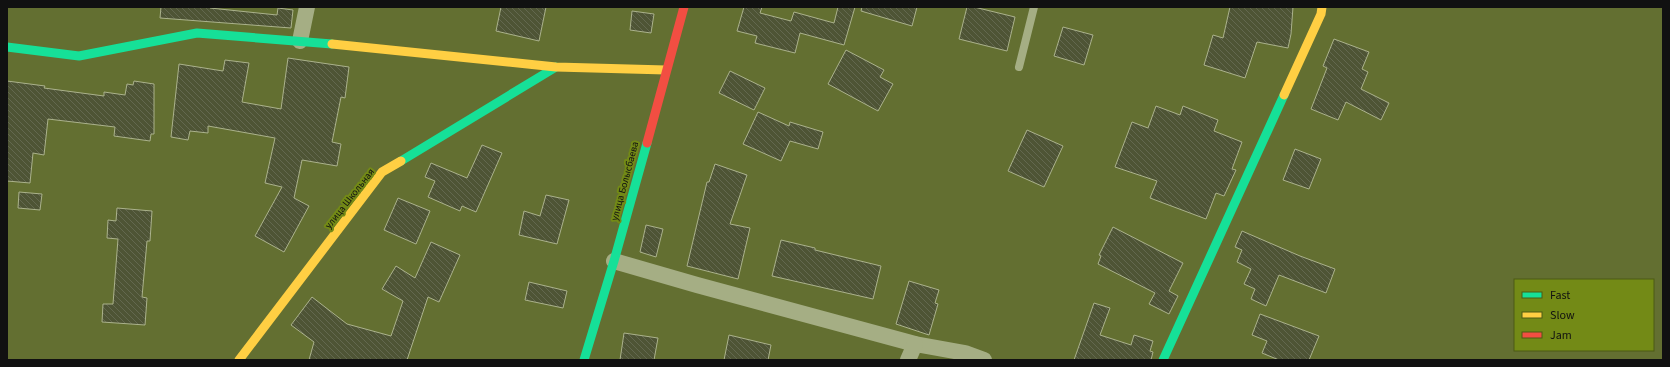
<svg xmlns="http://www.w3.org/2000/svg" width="1670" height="367" font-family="'Source Sans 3',sans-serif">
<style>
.building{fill:url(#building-back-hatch);stroke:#abb28c}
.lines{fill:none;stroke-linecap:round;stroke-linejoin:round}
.lane{stroke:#a5ae84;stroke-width:8}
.street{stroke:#a5ae84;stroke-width:16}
.fast{stroke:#16e098;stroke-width:9}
.slow{stroke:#ffcf43;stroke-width:9}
.jam{stroke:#f24e42;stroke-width:9}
.labels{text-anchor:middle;stroke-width:4;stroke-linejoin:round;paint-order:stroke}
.street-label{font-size:10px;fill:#111;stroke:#738a16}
</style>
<defs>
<pattern id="building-back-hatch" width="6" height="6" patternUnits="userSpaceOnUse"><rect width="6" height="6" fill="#4e5435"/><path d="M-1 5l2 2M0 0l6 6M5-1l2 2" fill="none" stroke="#63684f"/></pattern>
</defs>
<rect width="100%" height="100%" fill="#636f31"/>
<g class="building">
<path d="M161,7H210V8L277,15L278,8L293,10L291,28L160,18Z"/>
<path d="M501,7H546L539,41L496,31Z"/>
<path d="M744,7H762L760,13L791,21L794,12L834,23L838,7H855L844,45L800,33L795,53L755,43L757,36L737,31Z"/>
<path d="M862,7H917L912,26L861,11Z"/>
<path d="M967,7H974L1015,17L1007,51L959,39Z"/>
<path d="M1230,7H1293L1291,34L1288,48L1257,42L1245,78L1204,65L1213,35L1223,38Z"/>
<path d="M632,11L654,14L651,33L630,30Z"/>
<path d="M1063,27L1093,35L1084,65L1054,56Z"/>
<path d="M1334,39L1369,52L1362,69L1368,72L1361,89L1389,103L1381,120L1346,102L1338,120L1311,109L1327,68L1323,66Z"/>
<path d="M846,50L884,70L880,77L893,84L878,111L828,84Z"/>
<path d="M288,58L349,67L345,98L341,97L332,142L341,144L337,166L302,160L294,198L309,206L284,252L255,236L282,187L265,183L275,138L208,126V133L190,131L188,140L171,137L179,64L223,71L225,60L249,63L242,102L281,109Z"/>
<path d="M730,71L765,88L754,110L719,93Z"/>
<path d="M7,81L45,86L44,88L104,96V92L125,95L127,84L133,85L134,81L154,84V134H151L150,141L114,136L115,127L48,119L44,155L33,153L30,183L7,181Z"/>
<path d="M1156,106L1180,115L1183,106L1218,120L1214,131L1242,142L1232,169L1236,170L1224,196L1216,193L1206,219L1150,198L1157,181L1115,167L1132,122L1148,128Z"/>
<path d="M758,112L789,126L790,122L823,132L818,149L790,141L781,161L743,144Z"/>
<path d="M1027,130L1063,146L1044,187L1008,171Z"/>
<path d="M482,145L502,153L476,212L462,206L460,211L428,197L435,181L425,177L431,163L467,178Z"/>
<path d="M1295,149L1321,159L1309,189L1283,180Z"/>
<path d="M715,164L747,175L730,224L750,228L738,279L687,266L707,182H709Z"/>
<path d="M19,192L42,194L40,210L18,208Z"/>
<path d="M546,195L569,200L557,244L519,235L524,211L540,216Z"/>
<path d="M398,198L430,211L416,244L384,230Z"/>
<path d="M117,208L152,211L150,241H147L142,297L147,298L145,325L102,322L103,304H113L118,239L107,238L108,220L116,221Z"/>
<path d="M646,225L663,229L656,257L640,252Z"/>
<path d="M1113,227L1183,263L1169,291L1178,296L1169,314L1149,304L1155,293L1098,264L1101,256L1099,255Z"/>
<path d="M1242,231L1300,256L1335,269L1326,293L1279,275L1266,306L1251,299L1255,289L1244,284L1251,269L1237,262L1242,250L1235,247Z"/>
<path d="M781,240L815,248V250L881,266L873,299L772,276Z"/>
<path d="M431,242L460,255L439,302L428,297L407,360H309L314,342L291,325L312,297L347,324L391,336L403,301L382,289L396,266L415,278Z"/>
<path d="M909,281L939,290L935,303L938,304L929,335L896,324Z"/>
<path d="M529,282L567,291L563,308L525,300Z"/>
<path d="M1094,303L1110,308L1100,335L1131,345L1134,335L1153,341L1150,351L1153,352L1151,360H1074Z"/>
<path d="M1260,314L1319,336L1309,360H1279L1262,353L1267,341L1252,335Z"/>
<path d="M624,333L658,338L654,360H620Z"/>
<path d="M729,335L771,345L768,360H724Z"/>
</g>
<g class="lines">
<path class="lane" d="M1019,67L1034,7"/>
<g class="street">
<path d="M300,41L307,7"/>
<path d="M614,261L697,285L915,344L965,353L984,360"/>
<path d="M908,360L915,344"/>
</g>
<g class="fast">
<path d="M7,47L79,56L197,33L332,44"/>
<path d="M401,161L556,67"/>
<path d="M584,360L614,261L647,143"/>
<path d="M1163,360L1284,95"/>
</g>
<g class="slow">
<path d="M332,44L556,67L666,70"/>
<path d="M1284,95L1321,14L1322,7"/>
<path d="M239,360L382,172L401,161"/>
</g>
<path class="jam" d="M647,143L684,7"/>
</g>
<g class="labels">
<g class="street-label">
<text transform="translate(624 181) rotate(-75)" y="4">улица Болысбаева</text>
<text transform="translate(349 198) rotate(-52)" y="4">улица Школьная</text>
</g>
</g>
<rect width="1670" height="367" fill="none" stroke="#111111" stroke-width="16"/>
<rect x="1514" y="279" width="140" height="72" fill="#738a16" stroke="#4c5a14"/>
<rect x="1522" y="292" width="20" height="6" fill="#16e098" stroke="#4c5a14"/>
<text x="1550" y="299" font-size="12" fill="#111111">Fast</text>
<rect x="1522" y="312" width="20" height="6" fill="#ffcf43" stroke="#4c5a14"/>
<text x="1550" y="319" font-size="12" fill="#111111">Slow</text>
<rect x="1522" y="332" width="20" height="6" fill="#f24e42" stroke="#4c5a14"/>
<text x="1550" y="339" font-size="12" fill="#111111">Jam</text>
</svg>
